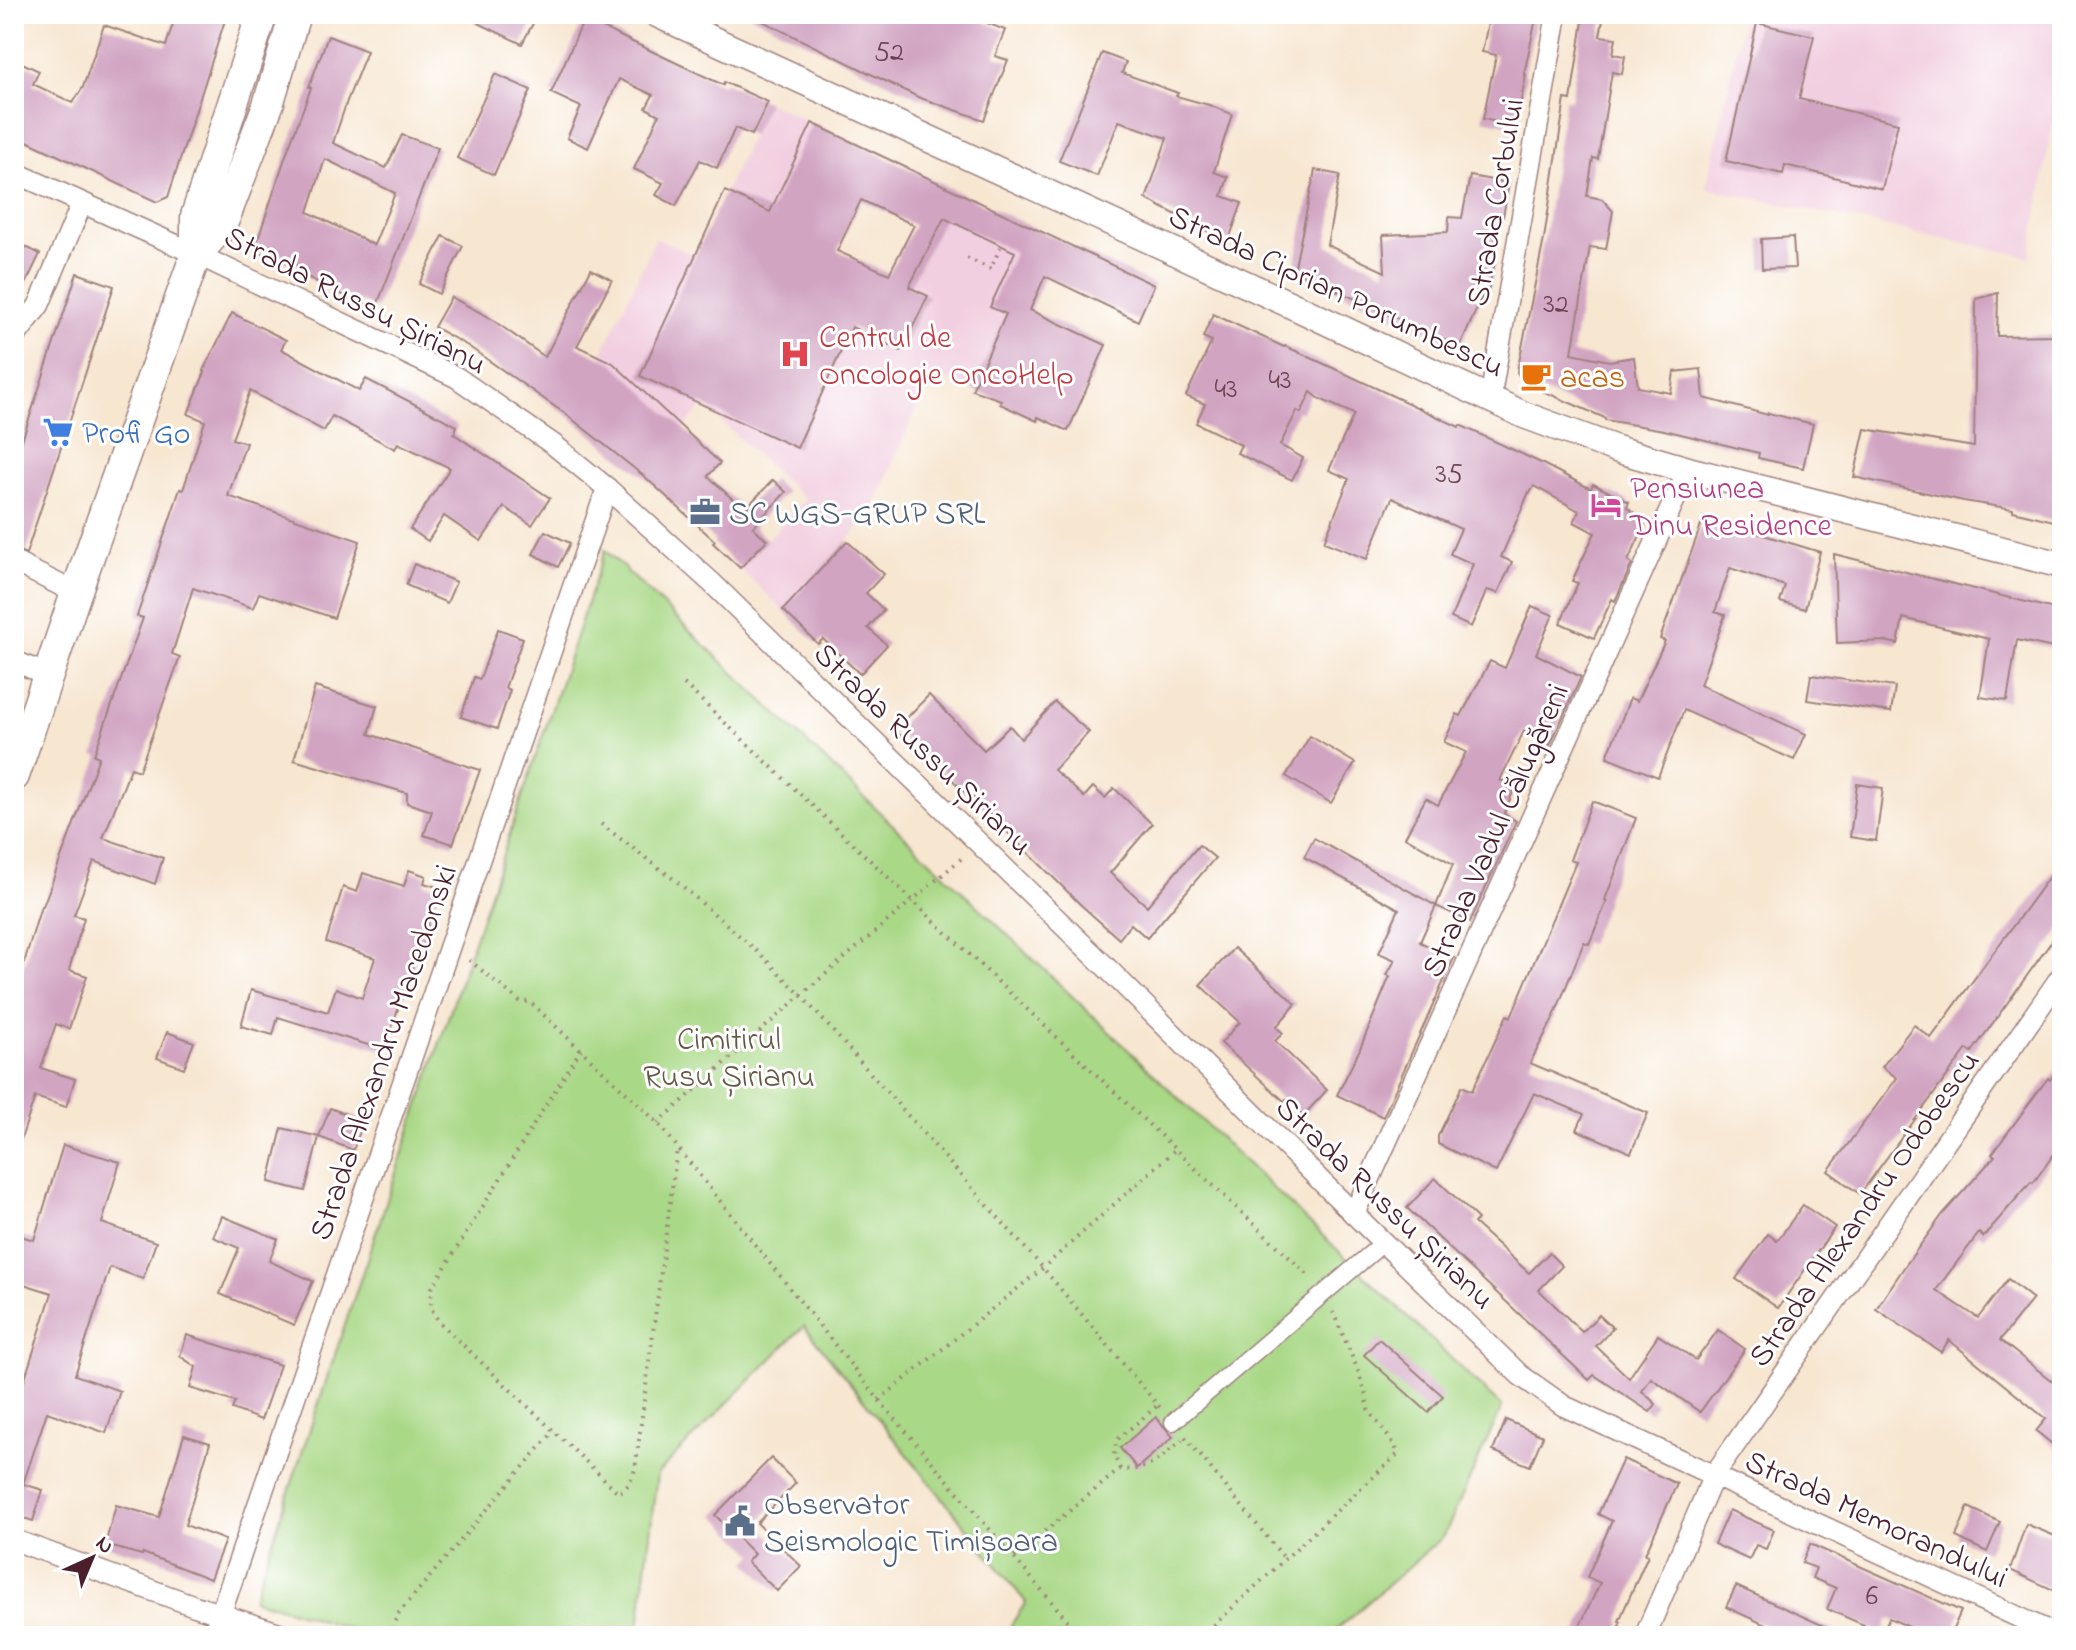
<svg xmlns="http://www.w3.org/2000/svg" width="2076" height="1650" font-family="'Indie Flower',sans-serif">
<style>
.built{fill:#f2cfe0}
.green{fill:#a9d886;stroke:#7a7c58;stroke-width:2}
.building{fill:#d1a4c2;fill-rule:evenodd}
.lines{fill:none;stroke-linecap:round;stroke-linejoin:round}
.pedestrian-casing{stroke:#a0827e;stroke-width:19}
.minor-casing{stroke:#a0827e;stroke-width:23}
.tertiary-casing{stroke:#a0827e;stroke-width:29}
.secondary-casing{stroke:#a0827e;stroke-width:33}
.path{stroke:#a0827e;stroke-width:4;stroke-dasharray:2 6;stroke-linecap:butt}
.pedestrian{stroke:#fff;stroke-width:16}
.minor{stroke:#fff;stroke-width:20}
.tertiary{stroke:#fff;stroke-width:26}
.secondary{stroke:#fff;stroke-width:30}
.labels{text-anchor:middle;stroke-width:6;stroke-linejoin:round;paint-order:stroke}
.number-label{font-size:28px;fill:#6c4051}
.street-label{font-size:32px;fill:#4a1f2b;stroke:#fff}
.health-label{font-size:32px;fill:#be3a42;stroke:#fff;text-anchor:start}
.food-label{font-size:32px;fill:#c56008;stroke:#fff;text-anchor:start}
.shop-label{font-size:32px;fill:#366cbe;stroke:#fff;text-anchor:start}
.hotel-label{font-size:32px;fill:#b23c85;stroke:#fff;text-anchor:start}
.service-label{font-size:32px;fill:#4e5e75;stroke:#fff;text-anchor:start}
.park-label{font-size:32px;fill:#665646;stroke:#fff}
</style>
<rect width="100%" height="100%" fill="#fff"/>
<filter id="ink" filterUnits="userSpaceOnUse"><feTurbulence type="fractalNoise" baseFrequency=".0125" numOctaves="2"/><feDisplacementMap in="SourceGraphic" scale="16" xChannelSelector="R" yChannelSelector="G"/><feConvolveMatrix kernelMatrix="1 2 1 2 8 2 1 2 1" color-interpolation-filters="sRGB"/></filter>
<filter id="wash" filterUnits="userSpaceOnUse"><feTurbulence type="fractalNoise" baseFrequency=".006" numOctaves="4" result="noise"/><feDisplacementMap in="SourceGraphic" scale="32" xChannelSelector="R" yChannelSelector="G"/><feGaussianBlur stdDeviation="1.8" result="paint"/><feColorMatrix in="noise" values="0 0 0 0 0 0 0 0 0 0 0 0 0 0 0 0 0 1.4 0 .05"/><feComposite in="paint" operator="in"/></filter>
<g filter="url(#wash)">
<rect width="100%" height="100%" fill="#f7e6d0"/>
<g class="built">
<path d="M1744,14H1781L1827,23L1829,14H2062V124L2053,123L2030,257L1706,188Z"/>
<path d="M767,102L861,146L795,286L851,328L901,351L928,296L909,287L944,218L1015,252L990,306L1006,314L972,390L932,373L874,506L854,533L783,610L740,569L805,500L704,405L659,455L590,380L656,238L695,256Z"/>
</g>
<path class="green" d="M605,550L1502,1407L1444,1536L1329,1636H1004L1026,1602L804,1326L657,1474L638,1636H374L253,1599Z"/>
<g id="blocks">
<g class="building">
<path d="M176,14H227L168,197L157,202L14,135V59L39,71L33,84L73,103L83,87L104,25L166,46Z"/>
<path d="M460,14H538L522,44Z"/>
<path d="M748,14H964L1005,30L995,56L1008,60L984,120L918,97Z"/>
<path d="M1490,14H1537L1524,74L1526,75L1516,126L1483,119L1496,55L1482,52Z"/>
<path d="M1584,14H1604L1600,36L1616,38L1613,54L1625,56L1622,74L1612,72L1598,159L1593,158L1587,196L1602,199L1613,211L1606,249L1590,247L1572,353L1609,361L1634,357L1638,387L1671,393L1674,372L1701,369L1704,398L1768,415V413L1813,424L1803,468L1758,458L1759,453L1664,430L1605,420V418L1524,383L1517,372L1544,239L1565,99L1571,100Z"/>
<path d="M584,19L723,85L724,82L768,102L752,135L735,128L717,168L700,160L676,206L656,195L663,183L634,169L659,115L646,108L653,95L619,79L588,148L567,138L581,107L551,93Z"/>
<path d="M1757,23L1814,36L1799,99L1898,123L1882,189L1785,165L1783,174L1726,161Z"/>
<path d="M328,36L367,51L347,101L333,143L386,168L402,135L438,148L376,308L350,297L349,298L305,276L308,269L254,251L287,152L311,88L309,87ZM325,159L395,193L374,245L308,212Z"/>
<path d="M1102,53L1126,62L1122,73L1178,93L1176,96L1209,105L1232,114L1214,172L1228,177L1222,196L1242,203L1228,242L1146,199L1167,138L1119,121L1097,176L1059,161Z"/>
<path d="M495,74L531,90L494,175L457,158Z"/>
<path d="M812,123L1154,285L1138,321L1045,276L1030,310L1106,345L1068,431L1038,417L1037,421L1000,404L1001,400L972,390L1006,314L990,307L1015,252L944,218L909,287L928,296L901,351L852,327L797,448L640,376L725,191L770,212ZM861,200L914,225L889,274L837,251Z"/>
<path d="M1315,170L1340,175L1327,245L1385,272L1383,235L1448,232L1449,217L1462,218L1470,176L1509,183L1503,217L1497,216L1494,266L1487,295L1483,294L1460,347L1294,271Z"/>
<path d="M443,236L463,246L439,294L419,284Z"/>
<path d="M1793,237L1795,268L1762,269L1761,239Z"/>
<path d="M14,241L40,254L14,308Z"/>
<path d="M591,269L612,280L577,346L613,363L720,463L708,476L744,510L773,480L786,492L753,527L767,540L740,568L713,543L715,541L645,477L567,415L468,346L434,327L451,297L487,316L545,357Z"/>
<path d="M77,273L114,286L26,554L14,549V465Z"/>
<path d="M1998,293L1997,336L2062,335V523L2013,511V509L1964,501L1854,477L1865,429L1974,447L1976,299Z"/>
<path d="M232,313L286,340L281,349L359,391L366,379L457,426L454,434L550,498L532,525L504,507L481,541L444,516L428,541L410,529L450,468L398,443L395,449L332,416L324,431L250,391L232,439L246,443L228,496L360,541L334,618L259,593L253,608L193,588L172,654L180,657L139,771L131,768L103,838L163,858L155,884L94,861L74,915L84,918L69,970L87,976L69,1029L56,1024L41,1068L75,1079L66,1107L35,1097L18,1148H14V997L41,906H43L99,757L94,755L143,618L137,616L180,489L183,490L205,421L188,414L205,372L203,371Z"/>
<path d="M1213,314L1284,347L1285,346L1333,368L1459,427L1460,425L1541,463L1591,489L1593,484L1629,502L1627,507L1642,519L1645,525L1628,561L1632,564L1615,601L1612,599L1594,638L1560,623L1578,583L1572,581L1595,533L1574,522L1579,511L1534,486L1530,493L1529,492L1501,557L1512,562L1498,593L1487,590L1471,627L1451,618L1473,564L1450,554L1461,529L1392,498L1367,559L1324,542L1349,479L1329,470L1354,414L1320,399L1311,392L1301,413L1297,411L1280,445L1303,458L1292,480L1237,453L1241,445L1196,423L1205,404L1186,396L1212,341L1203,337Z"/>
<path d="M1704,517L1820,552L1805,609L1780,602L1785,586L1730,568L1715,612L1725,615L1700,685L1806,734L1794,760L1684,710L1658,777L1607,757L1630,698L1637,701L1665,641L1660,639Z"/>
<path d="M545,531L570,543L558,567L533,554Z"/>
<path d="M847,541L884,574L866,593L884,610L868,628L887,645L860,674L823,639L818,644L783,610Z"/>
<path d="M1834,554L2062,611V650L2017,640L2007,701L1980,697L1989,639L1903,618L1898,644L1885,641L1837,643Z"/>
<path d="M414,564L456,582L447,603L406,585Z"/>
<path d="M1532,606L1553,615L1536,654L1581,677L1550,745L1524,731L1500,780L1515,787L1504,814L1516,821L1470,922L1436,906L1453,864L1405,837L1426,798L1438,805L1466,752L1444,742L1457,714L1461,716L1490,661L1505,668Z"/>
<path d="M498,629L523,638L505,688L510,690L497,729L461,717L474,677L480,679Z"/>
<path d="M1811,675L1895,687L1891,712L1807,700Z"/>
<path d="M315,687L377,706L369,734L480,770L453,844L424,835L432,811L407,803V793L294,760Z"/>
<path d="M929,695L984,750L1010,726L1021,739L1055,702L1089,732L1054,770L1084,797L1093,787L1105,798L1114,788L1152,824L1110,873L1147,906L1199,845L1215,858L1147,938L1131,924L1119,939L1081,905L970,795L969,796L932,760L928,763L895,730Z"/>
<path d="M1310,736L1355,763L1331,803L1286,776Z"/>
<path d="M1857,784L1883,788L1876,841L1850,837Z"/>
<path d="M1592,801L1636,818L1605,900L1607,901L1589,944L1584,942L1553,1019L1530,1063L1648,1113L1631,1153L1577,1130L1584,1114L1534,1093L1496,1172L1438,1144V1136L1462,1086L1472,1091L1507,1015L1511,1017L1576,862L1570,860Z"/>
<path d="M1314,838L1436,906L1420,942L1454,958L1383,1117L1337,1095L1359,1051L1390,976L1387,975L1395,960L1379,953L1399,909L1304,857Z"/>
<path d="M2062,859V927L1972,1052L1967,1049L1860,1194L1828,1171L1897,1078L1882,1067L1914,1025L1931,1038Z"/>
<path d="M409,870L426,876L424,883L440,888L429,919L422,959L416,957L384,1050L278,1017L273,1035L241,1026L251,990L328,1012L336,988L362,998L375,958L326,942L343,887L357,892L363,873L404,886Z"/>
<path d="M1234,948L1296,1004L1276,1027L1283,1033L1275,1041L1327,1090L1303,1116L1286,1099L1284,1101L1221,1043L1240,1022L1200,985Z"/>
<path d="M167,1032L194,1042L184,1068L157,1058Z"/>
<path d="M2062,1063V1143L2033,1183L2031,1182L1983,1237L1979,1233L1936,1290L1978,1318L2008,1279L2033,1299L2000,1340L2062,1389V1452L2036,1431L2046,1419L1949,1340L1941,1352L1876,1309L1905,1266L1943,1214L1995,1156L1992,1154L2048,1078L2050,1080Z"/>
<path d="M330,1108L364,1121L353,1150L319,1137Z"/>
<path d="M282,1128L319,1137L305,1191L269,1182Z"/>
<path d="M63,1145L120,1162L102,1223L156,1242L143,1279L110,1267L75,1375L120,1391L106,1433L47,1412L23,1484L43,1490L33,1521L14,1515V1395L19,1397L52,1293L14,1281V1234L34,1240Z"/>
<path d="M1435,1178L1478,1219L1474,1223L1529,1273L1549,1253L1562,1266L1539,1290L1582,1332L1599,1315L1613,1328L1596,1346L1629,1378L1658,1335L1696,1360L1718,1330L1745,1349L1700,1412L1651,1378L1642,1391L1656,1404L1650,1412L1594,1375L1589,1380L1407,1208Z"/>
<path d="M1803,1205L1835,1227L1778,1308L1736,1279L1768,1234L1777,1241Z"/>
<path d="M222,1216L278,1239L269,1261L313,1281L294,1325L220,1294L239,1248L213,1237Z"/>
<path d="M187,1335L280,1365L261,1420L232,1409L235,1402L190,1388L196,1367L180,1356Z"/>
<path d="M1379,1339L1443,1396L1428,1412L1364,1355Z"/>
<path d="M1156,1417L1173,1437L1137,1468L1120,1448Z"/>
<path d="M1506,1420L1543,1436L1530,1466L1493,1451Z"/>
<path d="M184,1435L210,1443L185,1525L225,1540L210,1579L143,1553L142,1555L105,1545L116,1505L159,1517Z"/>
<path d="M771,1458L796,1483L757,1523L801,1566L777,1591L747,1562L754,1554L715,1515Z"/>
<path d="M1623,1459L1677,1484L1645,1554L1648,1555L1619,1621L1621,1622L1614,1636H1575L1600,1583L1587,1577L1612,1521L1598,1514Z"/>
<path d="M1968,1507L2000,1522L1987,1552L1956,1537Z"/>
<path d="M1729,1510L1774,1530L1766,1549L1756,1545L1749,1560L1714,1544Z"/>
<path d="M2026,1524L2062,1539V1594L2010,1570Z"/>
<path d="M1810,1544L1961,1611L1950,1636H1930L1889,1618L1882,1633L1827,1609L1836,1588L1812,1578L1816,1568L1802,1563Z"/>
<path d="M1736,1586L1846,1636H1790L1726,1607Z"/>
</g>
</g>
</g>
<g filter="url(#ink)">
<use href="#blocks" fill-opacity="0" stroke="#a0827e" stroke-width="2"/>
<g class="lines">
<g class="pedestrian-casing">
<path id="pedestrian" d="M1173,1422L1383,1243"/>
</g>
<g class="minor-casing">
<g id="minor">
<path d="M14,172L196,254L456,377L554,445L607,488L712,583L1108,969L1354,1214L1520,1375L1564,1406L2059,1636"/>
<path d="M14,338L39,305L82,203"/>
<path d="M1490,400L1557,14"/>
<path d="M14,562L76,593"/>
<path d="M14,661L48,675"/>
<path d="M1354,1214L1688,470"/>
<path d="M14,1540L195,1606L288,1636"/>
<path d="M213,1636L607,488"/>
<path d="M1645,1636L1714,1475L2062,975"/>
</g>
</g>
<g class="tertiary-casing">
<path id="tertiary" d="M657,14L1300,309L1524,415L1616,449L1688,470L2062,565"/>
</g>
<g class="secondary-casing">
<g id="secondary">
<path d="M196,254L221,227L268,105L295,14"/>
<path d="M14,776L76,593L196,254V216L262,14"/>
</g>
</g>
<g class="path">
<path d="M967,258L991,269L1001,245"/>
<path d="M684,684L1311,1278"/>
<path d="M601,824L680,884L758,952L801,995L1043,1268L1161,1409"/>
<path d="M469,960L522,1003L529,1001L658,1123L879,1400L1081,1636"/>
<path d="M581,1049L432,1288L431,1308L439,1322L619,1493L628,1485L635,1470L677,1149"/>
<path d="M658,1123L801,995L962,858"/>
<path d="M879,1400L1043,1268L1176,1149"/>
<path d="M1185,1437L1285,1559"/>
<path d="M1120,1469L1114,1455L1117,1440L1158,1405"/>
<path d="M1014,1557L1120,1469C1150,1472 1160,1458 1182,1440"/>
<path d="M389,1636L398,1614L554,1431"/>
<path d="M1202,1636L1398,1454L1395,1446L1368,1409L1366,1395L1357,1368L1333,1312"/>
</g>
<use href="#pedestrian" class="pedestrian"/>
<use href="#minor" class="minor"/>
<use href="#tertiary" class="tertiary"/>
<use href="#secondary" class="secondary"/>
</g>
</g>
<defs>
<g id="hospital-bare" transform="scale(2.4)"><path d="M-5-5h3v3.5h4V-5h3V5h-3V1.5h-4V5h-3Z" fill="#e0444e" stroke="#fff" stroke-width="2.5" paint-order="stroke"/></g>
<g id="cafe-bare" transform="scale(2.4)"><path d="M-5.5-4.5H6V0H3Q3 3.5 0 3.5H-2.5Q-5.5 3.5-5.5 0ZM3-3.2v2h1.7v-2ZM-6 4.5H4V6H-6Z" fill="#e8710a" stroke="#fff" stroke-width="2.5" paint-order="stroke"/></g>
<g id="supermarket-bare" transform="scale(2.4)"><path d="M-6-5.5h2.5l.6 2H6L4.5 2H-2.5L-4.4-4H-6ZM-1.5 3.2a1.3 1.3 0 1 0 .1 0ZM3 3.2a1.3 1.3 0 1 0 .1 0Z" fill="#3f7fe0" stroke="#fff" stroke-width="2.5" paint-order="stroke"/></g>
<g id="hotel-bare" transform="scale(2.4)"><path d="M-6-4.5h1.5V1H6V5H4.5V3h-9V5H-6ZM-4 0a1.8 1.8 0 1 1 3.6 0ZM.5 0V-2.5h3Q6-2.5 6 0Z" fill="#d1479c" stroke="#fff" stroke-width="2.5" paint-order="stroke"/></g>
<g id="office-bare" transform="scale(2.4)"><path d="M-6-3h4V-5.5h4V-3h4V5H-6ZM-1-4.5V-3h2v-1.5ZM-6 0V1H6V0Z" fill="#5c6f8a" stroke="#fff" stroke-width="2.5" paint-order="stroke"/></g>
<g id="civic-bare" transform="scale(2.4)"><path d="M-.6-6.5H3V-4.5H.6V-3L4-1V1h2V6H-6V1h2V-1L-.6-3ZM-1.2 2.5V6h2.4V2.5Z" fill="#5c6f8a" stroke="#fff" stroke-width="2.5" paint-order="stroke"/></g>
</defs>
<g fill-rule="evenodd">
<use href="#hospital-bare" x="795" y="354"/>
<use href="#cafe-bare" x="1536" y="376"/>
<use href="#supermarket-bare" x="58" y="432"/>
<use href="#hotel-bare" x="1606" y="505"/>
<use href="#office-bare" x="705" y="512"/>
<use href="#civic-bare" x="740" y="1521"/>
</g>
<g class="labels">
<g class="number-label">
<text x="889" y="60">52</text>
<text x="1556" y="312">32</text>
<text x="1280" y="388">43</text>
<text x="1226" y="397">43</text>
<text x="1449" y="482">35</text>
<text x="1872" y="1604">6</text>
</g>
<g class="street-label">
<text transform="translate(1494 202) rotate(-80)" y="11">Strada Corbului</text>
<text transform="translate(1337 290) rotate(25)" y="11">Strada Ciprian Porumbescu</text>
<text transform="translate(356 299) rotate(27)" y="11">Strada Russu Șirianu</text>
<text transform="translate(924 748) rotate(44)" y="11">Strada Russu Șirianu</text>
<text transform="translate(1494 830) rotate(-66)" y="11">Strada Vadul Călugăreni</text>
<text transform="translate(382 1052) rotate(-71)" y="11">Strada Alexandru Macedonski</text>
<text transform="translate(1386 1202) rotate(44)" y="11">Strada Russu Șirianu</text>
<text transform="translate(1863 1208) rotate(-55)" y="11">Strada Alexandru Odobescu</text>
<text transform="translate(1877 1518) rotate(25)" y="11">Strada Memorandului</text>
</g>
<g class="health-label">
<text x="819" y="347">Centrul de<tspan x="819" dy="37">Oncologie OncoHelp</tspan></text>
</g>
<g class="food-label">
<text x="1560" y="387">acas</text>
</g>
<g class="shop-label">
<text x="82" y="443">Profi Go</text>
</g>
<g class="hotel-label">
<text x="1630" y="498">Pensiunea<tspan x="1630" dy="37">Dinu Residence</tspan></text>
</g>
<g class="service-label">
<text x="729" y="523">SC WGS-GRUP SRL</text>
<text x="764" y="1514">Observator<tspan x="764" dy="37">Seismologic Timișoara</tspan></text>
</g>
<g class="park-label">
<text x="729" y="1049">Cimitirul<tspan x="729" dy="37">Rusu Șirianu</tspan></text>
</g>
</g>
<rect width="2076" height="1650" fill="none" stroke="#fff" stroke-width="48"/>
<g transform="translate(92 1558) rotate(44)" stroke="#ffffff" stroke-width="6" paint-order="stroke">
<path d="M0-6L14 30L0 20L-14 30Z" fill="#4a1f2b"/>
<text y="-12" font-size="22" font-weight="bold" text-anchor="middle" fill="#4a1f2b">N</text>
</g>
</svg>
